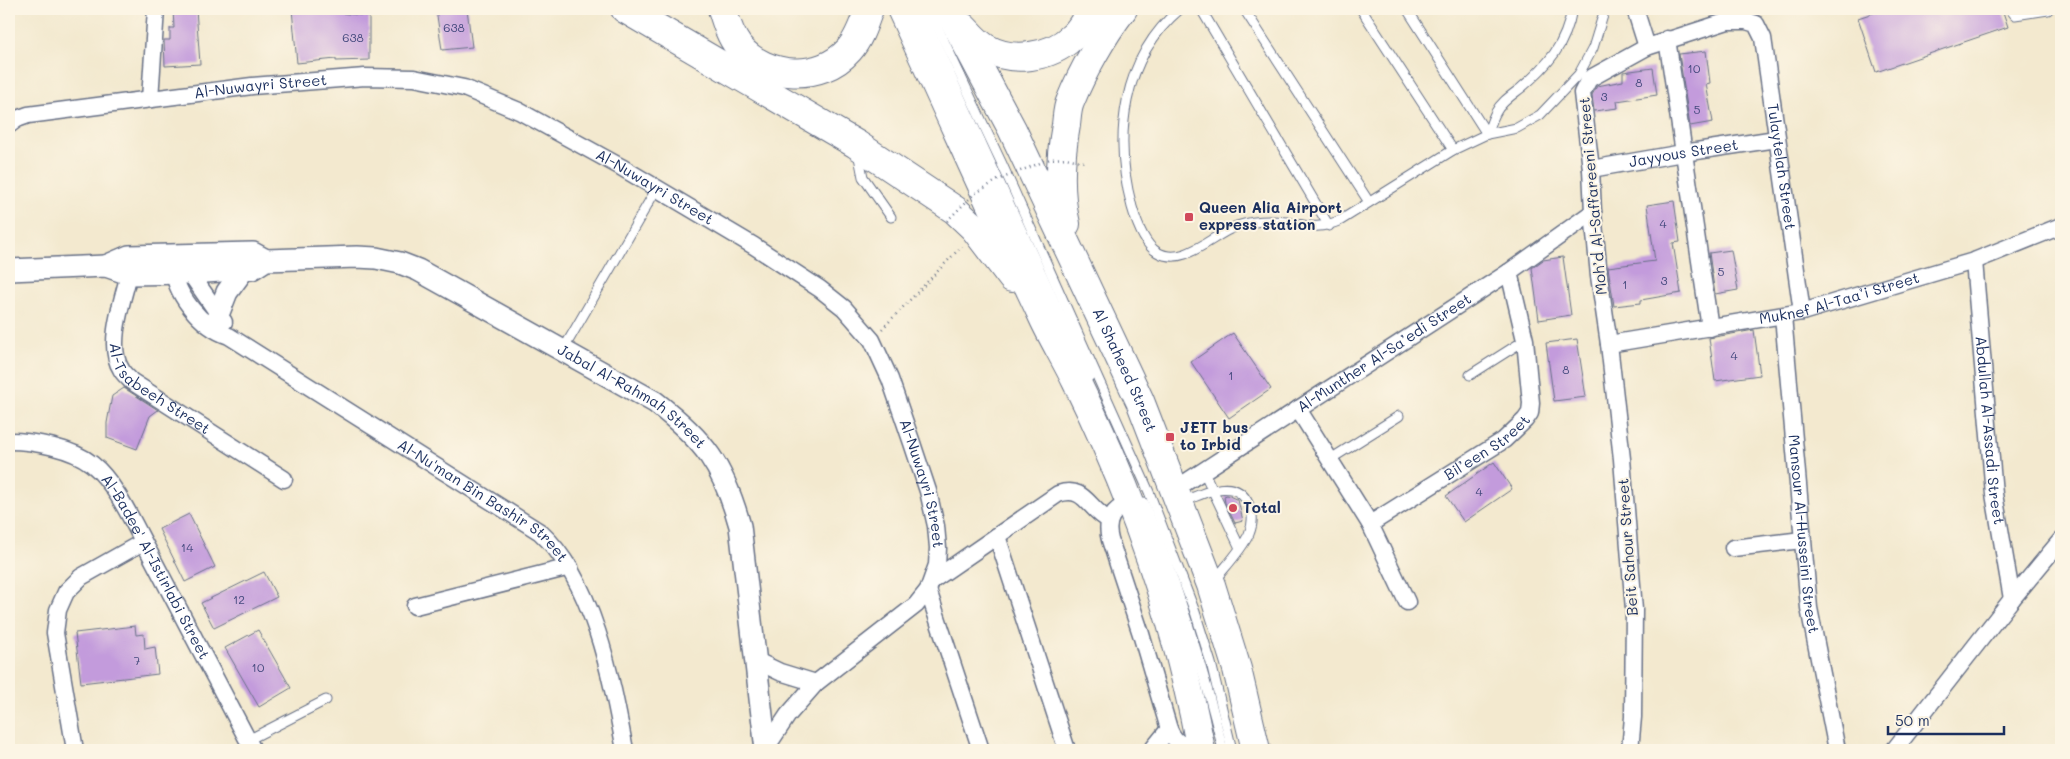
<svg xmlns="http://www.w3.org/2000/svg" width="2070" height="759" font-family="Mali,sans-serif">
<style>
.building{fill:#c39bdc}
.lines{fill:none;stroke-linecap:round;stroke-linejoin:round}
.service-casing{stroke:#677086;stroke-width:11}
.minor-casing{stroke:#677086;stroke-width:19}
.tertiary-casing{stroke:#677086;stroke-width:24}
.trunk-casing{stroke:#677086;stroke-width:30}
.path{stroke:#677086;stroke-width:2.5;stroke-dasharray:1 4;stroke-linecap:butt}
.service{stroke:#fff;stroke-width:9}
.minor{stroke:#fff;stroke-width:16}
.tertiary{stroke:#fff;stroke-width:21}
.trunk{stroke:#fff;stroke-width:28}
.path-bridge{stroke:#677086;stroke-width:2.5;stroke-dasharray:1 4;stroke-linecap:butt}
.poi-dot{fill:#d1495b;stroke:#fcf5e5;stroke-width:2}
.labels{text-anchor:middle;stroke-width:4;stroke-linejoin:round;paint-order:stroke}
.number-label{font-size:12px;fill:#454a7e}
.street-label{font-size:15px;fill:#1b2f5e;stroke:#fcf5e5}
.poi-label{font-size:15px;font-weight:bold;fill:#1b2f5e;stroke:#fcf5e5;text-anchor:start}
</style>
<rect width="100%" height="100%" fill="#fcf5e5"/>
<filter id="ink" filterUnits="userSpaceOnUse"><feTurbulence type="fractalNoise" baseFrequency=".02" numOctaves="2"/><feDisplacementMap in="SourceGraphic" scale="10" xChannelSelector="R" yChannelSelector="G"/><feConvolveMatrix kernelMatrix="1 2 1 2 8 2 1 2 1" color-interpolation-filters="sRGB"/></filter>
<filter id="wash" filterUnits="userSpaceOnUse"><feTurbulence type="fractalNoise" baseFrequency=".0096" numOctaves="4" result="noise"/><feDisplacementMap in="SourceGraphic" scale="20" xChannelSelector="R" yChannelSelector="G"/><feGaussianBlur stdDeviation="1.12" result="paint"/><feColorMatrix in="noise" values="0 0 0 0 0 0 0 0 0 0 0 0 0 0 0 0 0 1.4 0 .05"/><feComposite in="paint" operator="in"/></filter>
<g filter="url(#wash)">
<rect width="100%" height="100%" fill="#f3e9cf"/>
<g id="blocks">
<g class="building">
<path d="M173,9H196L200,64L165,66L164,40H170V28H174Z"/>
<path d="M292,9H320V11L369,16V60L336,61V59L297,63Z"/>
<path d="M436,9H467L472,47L442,50Z"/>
<path d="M1885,9H2002L2008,27L1876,72L1858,18Z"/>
<path d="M1706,51L1710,83L1706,84L1713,122L1690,126L1679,54Z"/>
<path d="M1653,68L1657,95L1617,101L1618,108L1594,111L1592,95L1597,86L1623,81V72Z"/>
<path d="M1674,201L1680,242L1673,243L1681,293L1641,300V303L1614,306L1608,267L1655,261L1647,205Z"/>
<path d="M1731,250L1738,290L1715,294L1709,253Z"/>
<path d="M1563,257L1571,315L1539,320L1532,268L1543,260Z"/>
<path d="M1754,330L1760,375L1715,381L1709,338Z"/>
<path d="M1233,333L1271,389L1229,418L1191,362Z"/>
<path d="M1577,339L1586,397L1554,401L1546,343Z"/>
<path d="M124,388L158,410L150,416L137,449L107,438V423L112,396Z"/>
<path d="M1494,462L1512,489L1464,522L1446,496Z"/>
<path d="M1227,495L1238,500L1243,521L1235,523L1225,503L1224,496Z"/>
<path d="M189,514L215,567L185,582L159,529Z"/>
<path d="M264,572L277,597L214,628L201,603Z"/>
<path d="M135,626L136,635L144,634L145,649L155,647L158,674L81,683L75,633Z"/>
<path d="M258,630L291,688L259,707L225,648Z"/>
</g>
</g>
</g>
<g filter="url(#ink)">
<use href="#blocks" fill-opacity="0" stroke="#677086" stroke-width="1"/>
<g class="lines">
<g class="service-casing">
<g id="service">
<path d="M920,9L1089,377"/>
<path d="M929,9L1002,164L1149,492L1195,612L1211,663L1232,750"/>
<path d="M1180,9C1122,58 1113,137 1132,207C1136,221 1144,244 1157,252C1184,268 1213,234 1237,226C1252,221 1270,220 1286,222C1309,226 1318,230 1341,220L1453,150L1487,134L1517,128L1540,115L1579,74L1593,48L1605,9"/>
<path d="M1201,9L1329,226"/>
<path d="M1244,9L1369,202"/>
<path d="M1361,9L1453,150"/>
<path d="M1407,9L1487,134"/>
<path d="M2010,9L2015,15L2048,10"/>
<path d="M1487,134C1490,127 1492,119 1496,112C1501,102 1512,95 1521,88C1548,65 1566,45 1572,9"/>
<path d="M858,152L863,177L891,217"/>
<path d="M563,350L657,188"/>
<path d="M1470,375L1525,340"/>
<path d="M1329,460L1399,416"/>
<path d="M1204,472L1240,548"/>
<path d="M1182,502C1204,493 1236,475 1249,505C1254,515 1253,524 1249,534C1241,551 1225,567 1214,581"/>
<path d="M1144,503C1177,583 1203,666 1223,750"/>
<path d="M248,740L326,700"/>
</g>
</g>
<g class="minor-casing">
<g id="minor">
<path d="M1635,9L1647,47"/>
<path d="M1667,39L1710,328"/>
<path d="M150,99L156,9"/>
<path id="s1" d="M9,125L17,119L28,115L252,86L365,77L414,78L464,88L519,111L621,167L754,246L820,289L844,308L872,340L890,379L912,443L928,491L936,526L938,548L937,565L928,590L916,605L816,683L788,715L766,748"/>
<path id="s2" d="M1591,169L1683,153L1776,139"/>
<path id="s3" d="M1974,261L1994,494L2012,599"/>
<path id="s4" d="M173,263C173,293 201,327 229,336L540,532C594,581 612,681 625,750"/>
<path id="s5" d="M129,264V274C123,299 106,346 121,369C123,374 128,377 131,381L284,479"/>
<path d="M189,265L190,273L224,322"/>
<path id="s6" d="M1783,316L1809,608L1837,750"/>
<path id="s7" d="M1609,344L1802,312L1974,261L2061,226"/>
<path d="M1298,409L1370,524L1407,602"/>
<path id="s8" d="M9,441C33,441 72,448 92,464C116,483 134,525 149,552C184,618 219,684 253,750"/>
<path id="s9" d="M1174,490L1509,272L1593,212"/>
<path d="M1130,503C1112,509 1105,521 1110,540L1141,634L1169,729C1175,744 1184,747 1200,747"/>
<path id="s10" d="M1370,524L1504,440L1525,420L1530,413L1531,403L1525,340L1509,272"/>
<path d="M997,536L1067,750"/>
<path d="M1733,548L1802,540"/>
<path d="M933,580L1058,494C1086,485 1087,509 1109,520"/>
<path d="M928,590L981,750"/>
<path d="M415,606L570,567"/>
<path d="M755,660L780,672L816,683"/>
<path d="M75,750L55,633L58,610L66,592L81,577L143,542"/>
<path d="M1152,750L1169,729"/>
<path id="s11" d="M1630,750L1633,717L1634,610L1622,459L1609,344L1599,276L1593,212L1591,169L1582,93L1589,79L1647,47L1728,21H1746L1756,24L1763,38L1802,312"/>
<path d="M1894,750L2012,599L2061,540"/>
</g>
</g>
<g class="tertiary-casing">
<g id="tertiary">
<path d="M106,266L129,256L253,253L266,260"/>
<path id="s12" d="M9,270L106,266L129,274L190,273L252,269L266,260L357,257L376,258L400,263L418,270L655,402C705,441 723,465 740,526L766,750"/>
<path d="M218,315L227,292L244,269"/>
</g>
</g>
<g class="trunk-casing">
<g id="trunk">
<path d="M625,9L856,144L955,210L974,228L1012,278"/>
<path d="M722,9C726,22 730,36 739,47C766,79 821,82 849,50C859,39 864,23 869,9"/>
<path d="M901,9C948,110 993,212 1041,313C1051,336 1065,358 1076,381C1134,498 1177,621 1201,750"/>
<path id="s13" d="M948,9L1012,129L1140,401L1211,585L1237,669L1256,750"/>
<path d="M963,27C970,34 977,43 986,48C1012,63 1050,58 1072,37C1081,30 1086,18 1092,9"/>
<path d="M1066,224C1058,191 1060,158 1066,125C1067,118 1067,109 1070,102C1082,72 1103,35 1123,9"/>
</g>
</g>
<path class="path" d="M882,329L962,246"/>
<use href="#service" class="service"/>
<use href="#minor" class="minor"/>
<use href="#tertiary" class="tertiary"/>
<use href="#trunk" class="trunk"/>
<path class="path-bridge" d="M947,221L974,194L998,180L1050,159L1066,158L1084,162"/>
</g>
</g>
<g class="poi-dot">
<rect x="1184" y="212" width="10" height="10" rx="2.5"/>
<rect x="1165" y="432" width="10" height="10" rx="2.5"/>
<circle cx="1233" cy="508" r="5"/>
</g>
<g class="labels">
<g class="number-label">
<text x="454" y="32">638</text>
<text x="353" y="42">638</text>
<text x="1694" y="73">10</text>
<text x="1639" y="87">8</text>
<text x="1604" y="101">3</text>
<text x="1697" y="114">5</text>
<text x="1663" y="228">4</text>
<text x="1721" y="276">5</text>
<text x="1664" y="285">3</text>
<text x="1625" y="289">1</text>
<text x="1734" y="360">4</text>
<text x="1566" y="374">8</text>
<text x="1231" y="380">1</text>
<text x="1479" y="496">4</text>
<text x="187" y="552">14</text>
<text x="239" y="604">12</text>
<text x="137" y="665">7</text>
<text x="258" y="672">10</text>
</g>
<g class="street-label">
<text dy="5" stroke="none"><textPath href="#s1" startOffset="256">Al-Nuwayri Street</textPath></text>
<text dy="5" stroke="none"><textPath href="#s2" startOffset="94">Jayyous Street</textPath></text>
<text dy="5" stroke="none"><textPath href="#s11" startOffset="1001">Tulaytelah Street</textPath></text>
<text dy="5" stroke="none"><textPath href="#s1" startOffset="676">Al-Nuwayri Street</textPath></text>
<text transform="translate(1593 196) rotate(-95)" y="5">Moh’d Al-Saffareeni Street</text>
<text dy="5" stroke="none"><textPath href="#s7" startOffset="235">Muknef Al-Taa’i Street</textPath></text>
<text dy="5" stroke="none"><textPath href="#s9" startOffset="251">Al-Munther Al-Sa’edi Street</textPath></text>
<text dy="5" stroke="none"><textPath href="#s13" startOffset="402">Al Shaheed Street</textPath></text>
<text dy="5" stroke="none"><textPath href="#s5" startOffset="148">Al-Tsabeeh Street</textPath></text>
<text dy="5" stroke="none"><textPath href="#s12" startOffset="664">Jabal Al-Rahmah Street</textPath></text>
<text dy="5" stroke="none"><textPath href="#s3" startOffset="170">Abdullah Al-Assadi Street</textPath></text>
<text dy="5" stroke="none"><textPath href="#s10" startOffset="140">Bil’een Street</textPath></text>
<text dy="5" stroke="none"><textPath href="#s1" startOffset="1096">Al-Nuwayri Street</textPath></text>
<text dy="5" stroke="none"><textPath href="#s4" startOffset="400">Al-Nu'man Bin Bashir Street</textPath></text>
<text dy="5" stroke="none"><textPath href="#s6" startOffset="219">Mansour Al-Husseini Street</textPath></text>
<text transform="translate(1628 547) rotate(-94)" y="5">Beit Sahour Street</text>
<text dy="5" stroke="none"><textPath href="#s8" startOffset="209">Al-Badee' Al-Istirlabi Street</textPath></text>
</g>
<g class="poi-label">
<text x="1199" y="213">Queen Alia Airport<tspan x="1199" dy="17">express station</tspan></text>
<text x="1180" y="433">JETT bus<tspan x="1180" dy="17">to Irbid</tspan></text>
<text x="1243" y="513">Total</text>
</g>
</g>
<rect width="2070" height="759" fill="none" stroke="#fcf5e5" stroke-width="30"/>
<path d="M1888 726v8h116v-8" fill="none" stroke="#1b2f5e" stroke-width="2.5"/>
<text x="1895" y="726" font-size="15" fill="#1b2f5e" stroke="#fcf5e5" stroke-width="4" paint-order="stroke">50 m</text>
</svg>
